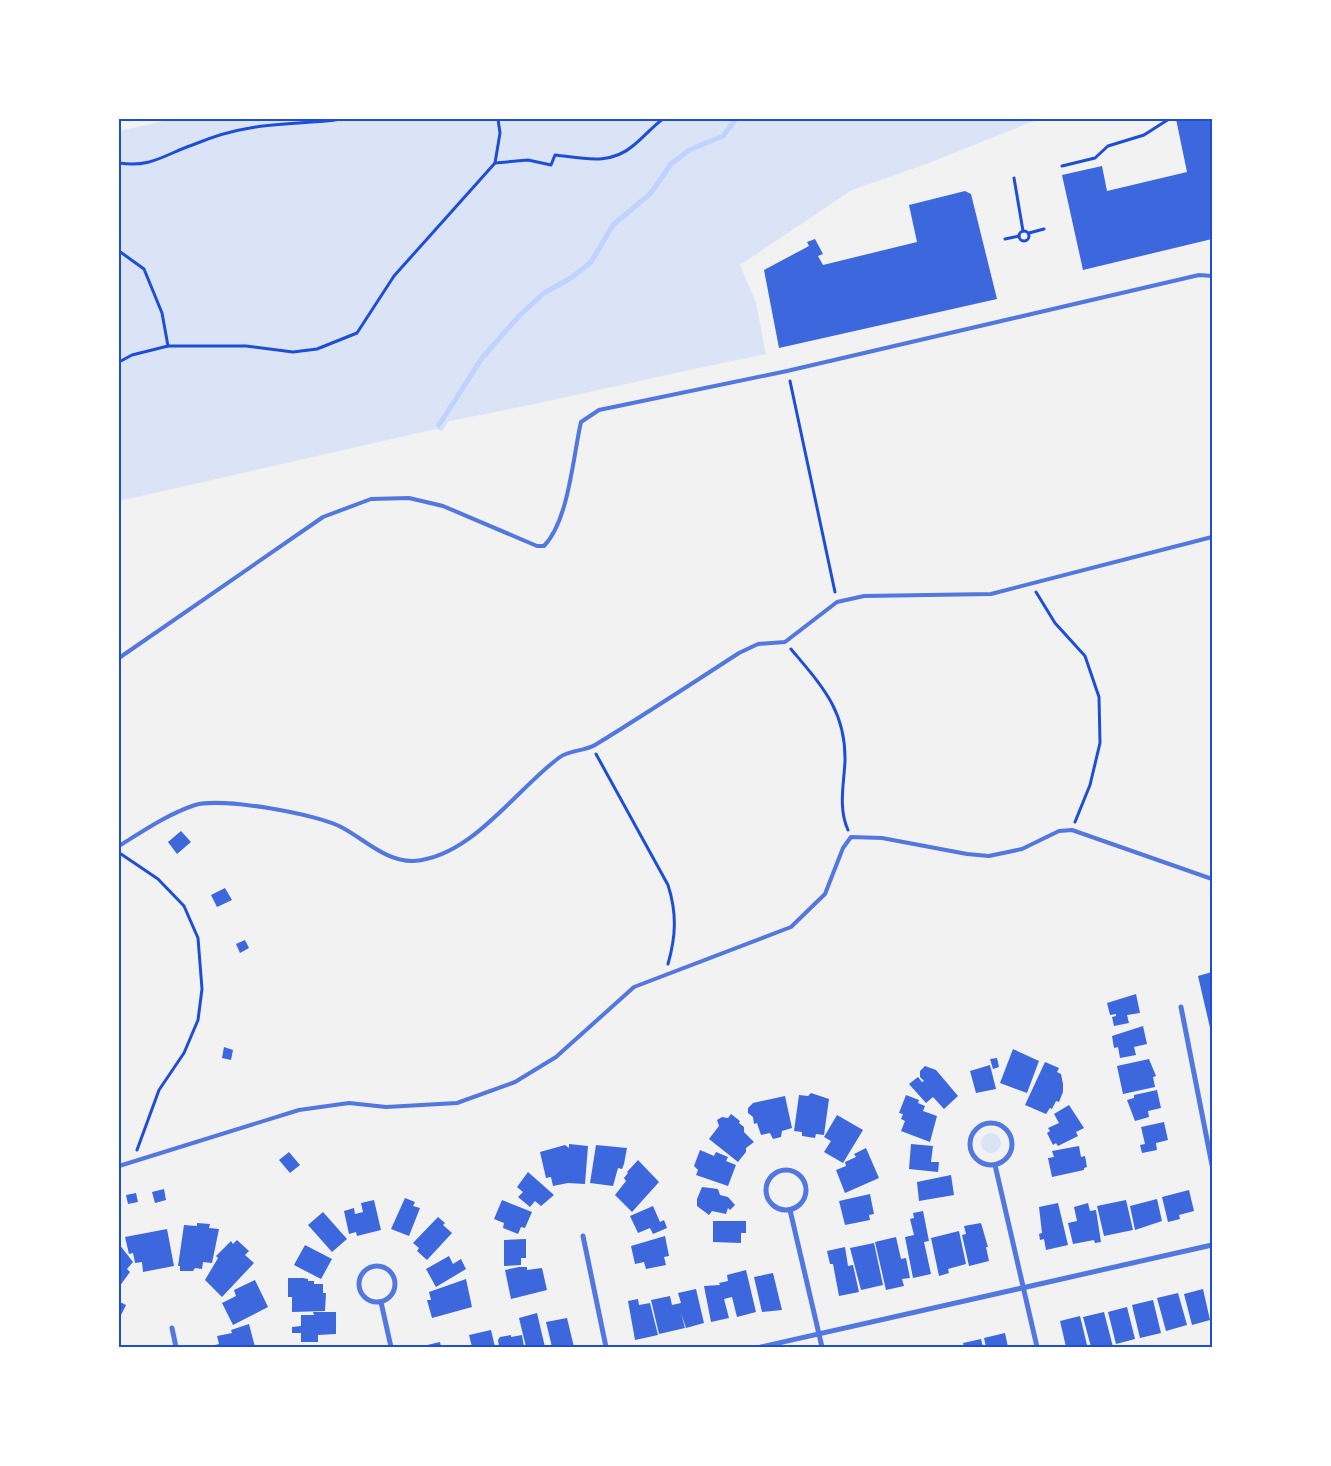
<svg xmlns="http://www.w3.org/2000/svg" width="1331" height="1466" font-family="Manrope,sans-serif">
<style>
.green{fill:#dbe4f7}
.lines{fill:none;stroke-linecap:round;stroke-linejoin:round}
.stream{stroke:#bfd3fe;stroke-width:5}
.building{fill:#3d67dc}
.path{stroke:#1d4ed8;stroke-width:3}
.service{stroke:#5277de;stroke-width:4}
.minor{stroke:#5277de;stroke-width:5}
.neatline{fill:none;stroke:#1d4ed8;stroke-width:2}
</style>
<rect width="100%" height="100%" fill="#f2f2f2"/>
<g class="green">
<path d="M174,119H1039L929,163L852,190L740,265L756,303L766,354C660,375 556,401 449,421L442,431L436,429L119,501V131Z"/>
<circle cx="991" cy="1143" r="10"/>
</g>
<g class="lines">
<path class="stream" d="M439,425L482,358L520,315L544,293L571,278L591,262L613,225L651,193L671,164L689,150L723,136L736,119"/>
</g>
<g class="building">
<path d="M1176,119H1212V239L1083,270L1062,175L1102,166L1107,191L1187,172Z"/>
<path d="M965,191L971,194L997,299L779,348L764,270L809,246L807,242L815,239L823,254L818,256L823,265L917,242L909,205Z"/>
<path d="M181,831L191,842L177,854L168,842Z"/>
<path d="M225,888L232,900L217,907L211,895Z"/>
<path d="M245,940L249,948L240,953L236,944Z"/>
<path d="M1212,972V1032H1211L1198,976Z"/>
<path d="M1136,994L1140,1013L1127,1015L1129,1023L1114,1026L1112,1017L1116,1016V1014L1110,1015L1107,1003Z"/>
<path d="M1143,1026L1147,1044L1134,1047L1136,1055L1120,1058L1118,1047L1114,1048L1112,1036Z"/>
<path d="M224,1047L233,1050L231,1060L222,1058Z"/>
<path d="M1013,1049L1039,1061L1027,1093L1000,1083Z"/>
<path d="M997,1058L999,1067L993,1069L990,1059Z"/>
<path d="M1149,1059L1156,1076L1153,1077L1155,1087L1123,1094L1117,1066Z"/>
<path d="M1045,1062L1059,1068L1057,1072L1061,1074L1063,1084V1092L1059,1102L1056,1101L1052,1109L1050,1108L1046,1114L1025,1105Z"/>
<path d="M990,1065L996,1089L976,1093L970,1071Z"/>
<path d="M925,1066L936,1070L958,1096L944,1109L933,1097L926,1103L909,1084L918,1077L922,1082L924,1081L920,1077V1071Z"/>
<path d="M1157,1090L1161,1108L1148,1111L1149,1117L1135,1121L1127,1100L1134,1098V1095Z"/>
<path d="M811,1093L829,1099L824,1135L816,1134L815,1138L802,1136V1132L794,1131L799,1095L808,1096Z"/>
<path d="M906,1095L919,1100L918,1103L925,1106L923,1111L937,1116L930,1142L901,1131L905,1121L901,1119L903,1114L899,1113Z"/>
<path d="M785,1096L792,1128L782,1131L781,1137L773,1139L770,1133L761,1135L757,1123L754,1124L753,1117L748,1113V1108L753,1103Z"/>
<path d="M1069,1105L1084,1128L1076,1132L1078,1136L1058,1146L1056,1143L1053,1145L1047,1133L1050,1131L1048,1128L1059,1123L1054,1114Z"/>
<path d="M731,1114L740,1121L739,1123L744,1127V1132L754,1142L746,1148V1152L738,1162L709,1139L719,1126L717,1120L722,1117L728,1118Z"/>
<path d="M837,1115L863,1130L843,1163L824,1152L831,1141L824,1137Z"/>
<path d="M1164,1122L1168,1140L1156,1143L1157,1150L1142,1153L1140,1145L1145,1144L1141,1127Z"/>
<path d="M569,1144L588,1146L585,1184L568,1183L553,1186L551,1177L546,1178L540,1152L565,1145L569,1148Z"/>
<path d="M911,1144L933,1146L931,1162H939L938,1172L909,1169Z"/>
<path d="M596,1145L627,1148L624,1164L622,1169L618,1168L613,1186L590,1183Z"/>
<path d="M1079,1146L1081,1157L1085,1156L1087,1167L1084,1168V1170L1052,1177L1048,1158L1054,1157L1052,1151Z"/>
<path d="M866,1148L879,1178L845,1193L836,1170L846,1166L845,1162L856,1157L854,1154Z"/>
<path d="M700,1150L714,1156L716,1152L728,1157L726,1161L736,1165L728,1186L696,1175L698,1170L694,1166Z"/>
<path d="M289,1152L300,1165L290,1173L279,1160Z"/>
<path d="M638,1160L659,1182L632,1212L615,1195L626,1181L624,1178L628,1173L627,1172Z"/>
<path d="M528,1172L554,1195L541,1206L535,1201L530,1207L518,1197L523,1192L517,1187Z"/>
<path d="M951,1175L954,1195L919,1201L917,1182Z"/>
<path d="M702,1187L718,1189L720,1195L728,1197L735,1205L730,1210L728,1208L726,1214L712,1211L709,1215L697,1206V1199Z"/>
<path d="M164,1189L166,1200L155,1203L152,1192Z"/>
<path d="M1189,1190L1194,1211L1179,1215L1180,1219L1168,1222L1162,1197Z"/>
<path d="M136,1193L138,1202L128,1204L126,1195Z"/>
<path d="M870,1194L874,1214L869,1215L870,1220L845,1225L839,1201Z"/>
<path d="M405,1198L415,1202L413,1206L420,1208L409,1236L391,1229Z"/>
<path d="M1157,1199L1162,1221L1135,1230L1130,1206Z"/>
<path d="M374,1200L381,1230L357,1236L356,1232L349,1234L344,1211L354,1208L355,1214L363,1212L361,1203Z"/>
<path d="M502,1200L532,1212L525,1228L521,1227L518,1234L503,1228L504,1223L494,1219Z"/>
<path d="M1126,1200L1133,1230L1104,1236L1097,1206Z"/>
<path d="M1058,1203L1068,1245L1046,1250L1044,1239L1040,1240L1039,1234L1042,1233L1039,1207Z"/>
<path d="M1088,1203L1090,1211L1096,1210L1101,1242L1095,1243L1094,1240L1073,1244L1068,1223L1077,1221L1074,1207Z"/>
<path d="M653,1206L660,1222L664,1220L667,1228L653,1234L650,1228L638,1233L630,1216Z"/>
<path d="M923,1211L929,1241L924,1242L931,1274L913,1278L905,1237L914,1235L910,1219L914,1218L913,1213Z"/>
<path d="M323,1212L347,1239L332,1252L308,1225Z"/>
<path d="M438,1217L445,1223L443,1225L452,1233L427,1260L417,1251L419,1248L413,1243Z"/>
<path d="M713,1221H746V1233H741V1243L713,1242Z"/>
<path d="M197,1223L210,1224L209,1228L219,1229L212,1263L203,1262L202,1269L195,1268L193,1271H180V1266H178L184,1225L197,1226Z"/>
<path d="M981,1223L988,1247H986L989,1261L969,1266L962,1235L966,1234L964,1226Z"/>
<path d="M167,1229L174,1266L143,1272L142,1262L135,1263L133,1253L129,1254L125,1237Z"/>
<path d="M959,1231L966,1264L948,1269L949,1273L939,1276L931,1238Z"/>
<path d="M665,1236L669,1256L664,1257L666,1265L646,1269L644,1262L635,1264L631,1246Z"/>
<path d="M896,1237L901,1259L906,1258L910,1278L902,1279L904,1286L886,1290L875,1242Z"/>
<path d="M526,1239V1258H521V1265L504,1266V1240Z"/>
<path d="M237,1240L249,1251L245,1255L254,1263L222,1297L205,1280L218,1258L216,1256L231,1241L233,1244Z"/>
<path d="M874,1243L883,1285L861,1290L850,1248Z"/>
<path d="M119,1244L133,1262L127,1269L130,1272L119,1287Z"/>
<path d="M305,1245L332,1259L321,1279L294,1265Z"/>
<path d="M845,1247L848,1266L853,1265L859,1292L839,1296L833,1264H830L827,1251Z"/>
<path d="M449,1256L453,1264L461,1259L466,1269L436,1287L426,1269Z"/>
<path d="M519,1267H527V1270L542,1268L547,1290L511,1299L505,1270Z"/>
<path d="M746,1270L756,1312L737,1317L732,1297L724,1299L729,1318L711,1322L704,1286L720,1285L719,1283L728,1281L727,1275Z"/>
<path d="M773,1273L782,1310L762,1312L754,1277Z"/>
<path d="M288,1278H303L308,1279V1281H314V1284H323V1293H326L325,1311L292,1312V1297H288Z"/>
<path d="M466,1279L472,1307L432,1318L427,1300H431L429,1292Z"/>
<path d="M255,1280L268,1307L233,1325L222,1303L236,1296L234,1290Z"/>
<path d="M696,1289L704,1323L686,1328L681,1313L685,1328L659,1334L651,1300L670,1296L672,1305L681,1303L678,1293Z"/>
<path d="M1203,1289L1210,1320L1192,1325L1184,1294Z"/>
<path d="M1178,1293L1187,1325L1166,1331L1157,1298Z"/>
<path d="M119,1296L121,1298L120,1302L126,1305L121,1315L119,1314Z"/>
<path d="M638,1299L639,1305L650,1303L658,1335L635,1340L628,1301Z"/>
<path d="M1153,1300L1161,1333L1140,1338L1132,1305Z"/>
<path d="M1127,1307L1135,1339L1116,1344L1108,1312Z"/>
<path d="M313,1312H336V1334L318,1335V1342H301V1333H292V1327L301,1326V1315H314Z"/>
<path d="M1104,1312L1113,1347H1091L1083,1317Z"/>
<path d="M537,1313L545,1347H526L519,1318Z"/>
<path d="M1080,1316L1087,1345L1066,1347L1060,1321Z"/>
<path d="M567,1318L574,1347H552L546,1322Z"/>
<path d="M249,1324L255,1347H216L215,1345L219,1344L217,1336L232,1333L231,1330Z"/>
<path d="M491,1330L495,1347H472L469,1335Z"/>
<path d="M1005,1333L1008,1347H986L984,1338Z"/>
<path d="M511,1335V1337L522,1335L524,1347H499L498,1340L500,1337Z"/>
<path d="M981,1339L983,1347H964L963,1343Z"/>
<path d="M440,1342L441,1347H423V1346Z"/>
</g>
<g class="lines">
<g class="path">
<path d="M119,163C152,168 165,154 195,144C212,137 231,131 250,128C280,122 311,124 341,119"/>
<path d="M495,163L500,133L498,119"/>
<path d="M1062,166L1095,158L1108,146L1144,135L1169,119"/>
<path d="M1014,178L1023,231"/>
<circle cx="1024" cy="236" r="5"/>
<path d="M1029,233L1044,229"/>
<path d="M1005,239L1019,236"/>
<path d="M119,251L144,269L162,313L168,346"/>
<path d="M119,362L132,355L168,346H246L293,352L317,349L357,333L394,276L495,163L528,160L551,165L555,155C583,158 610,166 634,145C644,137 653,126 663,119"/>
<path d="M790,381L835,592"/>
<path d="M1036,592L1055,623L1085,656L1099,697L1100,743L1090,785L1075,822"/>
<path d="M791,649C821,685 846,710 845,761C844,784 838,808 848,830"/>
<path d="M596,754L668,885C677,913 676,936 668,964"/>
<path d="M121,854L158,879L184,906L198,938L202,989L198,1020L184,1053L159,1090L137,1150"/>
</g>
<g class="service">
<path d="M119,658L323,517L371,499L409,498L443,506L537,546H544C569,520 573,456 581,422L599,410L787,371L1199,275L1212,276"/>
<path d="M119,846C143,831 168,814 195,805C221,797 319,814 343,828C365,840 387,862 414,861C472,857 516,789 560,757C570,750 585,751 595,745C644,715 691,684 739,653L758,644L785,642L837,602L864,596L991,594L1212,537"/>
<path d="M119,1166L299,1110L349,1103L386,1107L457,1103L515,1082L556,1057L634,987L791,927L825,894L843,848L851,837L882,838L967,854L989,856L1022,849L1059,831L1072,830L1212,879"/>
</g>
<g class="minor">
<path d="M1181,1007L1212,1165"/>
<circle cx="991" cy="1144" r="21"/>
<path d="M995,1165L1037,1347"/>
<circle cx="786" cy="1190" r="20"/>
<path d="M790,1210L822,1347"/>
<path d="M583,1236L606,1347"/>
<circle cx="377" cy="1284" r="18"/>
<path d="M381,1302L391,1347"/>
<path d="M172,1328L176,1347"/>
<path d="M761,1347L1212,1245"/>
</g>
</g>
<rect width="1331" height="1466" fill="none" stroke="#ffffff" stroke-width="240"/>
<rect x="120" y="120" width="1091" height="1226" class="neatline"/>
</svg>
